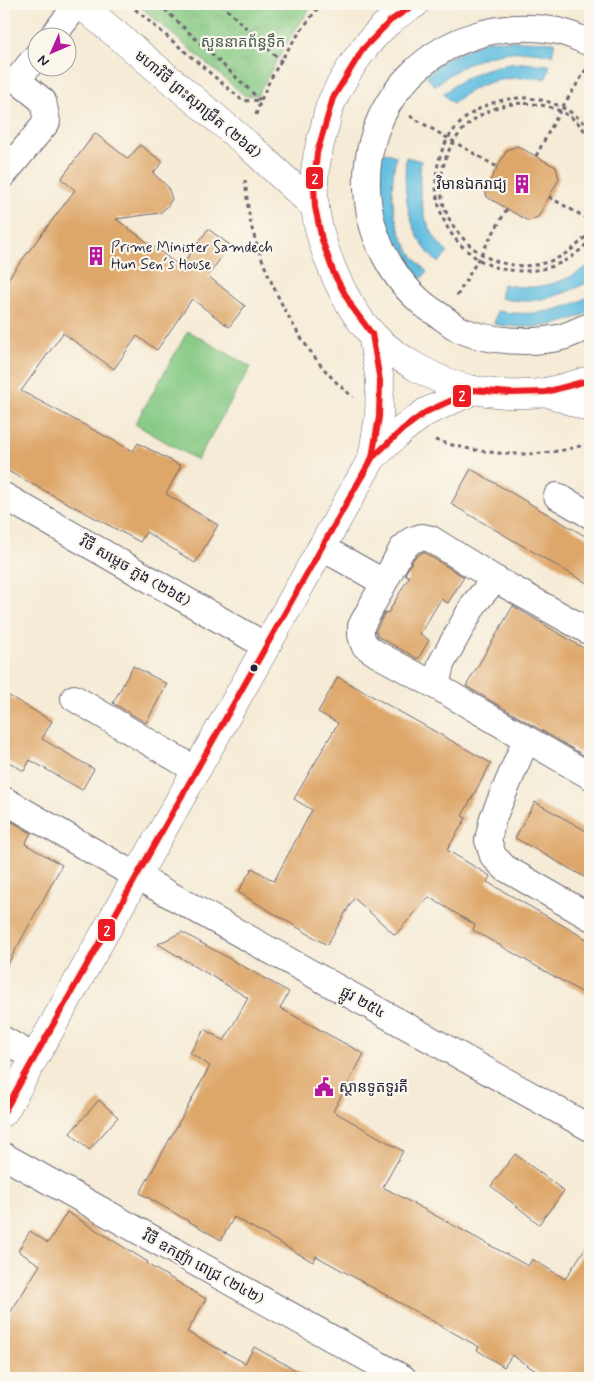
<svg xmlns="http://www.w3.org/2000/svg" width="594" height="1382" font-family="Mynerve,'Noto Sans Khmer',sans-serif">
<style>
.grass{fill:#85c983;stroke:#54765f}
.park{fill:url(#park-crowns);stroke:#54765f}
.water{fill:#63bfe1;stroke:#42708e}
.building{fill:#dea76b}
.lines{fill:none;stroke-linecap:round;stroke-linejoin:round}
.minor-casing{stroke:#6c6871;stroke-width:28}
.major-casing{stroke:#6c6871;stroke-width:29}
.path{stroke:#6c6871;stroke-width:3;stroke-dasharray:4 4;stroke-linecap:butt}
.minor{stroke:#fff;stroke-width:26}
.major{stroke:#fff;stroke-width:28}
.bus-1-casing{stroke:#fbf7ec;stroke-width:10}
.bus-1{stroke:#ed1b24;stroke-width:6}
.bus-dot{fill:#22223b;stroke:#fbf7ec;stroke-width:2}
.labels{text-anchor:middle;stroke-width:4.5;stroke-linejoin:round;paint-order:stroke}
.park-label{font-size:15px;fill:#455c54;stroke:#fbf7ec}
.street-label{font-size:15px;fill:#22223b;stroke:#fbf7ec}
.poi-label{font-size:15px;fill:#22223b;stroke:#fbf7ec;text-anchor:start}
.line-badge{stroke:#fbf7ec;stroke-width:2}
.badge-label{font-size:14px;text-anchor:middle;font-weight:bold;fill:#fff}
</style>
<defs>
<pattern id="park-crowns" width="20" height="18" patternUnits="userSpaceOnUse" patternTransform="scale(1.25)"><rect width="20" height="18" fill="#85c983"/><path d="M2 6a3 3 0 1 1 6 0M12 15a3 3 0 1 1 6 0" fill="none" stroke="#73ac72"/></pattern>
</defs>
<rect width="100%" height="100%" fill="#fbf7ec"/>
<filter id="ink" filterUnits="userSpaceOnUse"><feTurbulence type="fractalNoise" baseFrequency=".02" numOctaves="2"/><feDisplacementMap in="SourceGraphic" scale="10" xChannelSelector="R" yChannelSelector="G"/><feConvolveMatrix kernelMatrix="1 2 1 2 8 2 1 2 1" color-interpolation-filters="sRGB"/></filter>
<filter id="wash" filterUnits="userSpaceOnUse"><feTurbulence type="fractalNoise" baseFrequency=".0096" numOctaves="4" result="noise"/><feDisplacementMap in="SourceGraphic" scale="20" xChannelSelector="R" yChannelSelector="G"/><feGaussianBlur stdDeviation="1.12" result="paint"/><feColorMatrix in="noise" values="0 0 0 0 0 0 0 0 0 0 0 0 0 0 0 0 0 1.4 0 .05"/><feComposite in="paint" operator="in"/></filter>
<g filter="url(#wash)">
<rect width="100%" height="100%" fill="#f5ebd6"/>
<path class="grass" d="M188,331L251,367L197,460L135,424Z"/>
<path class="park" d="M137,4H314L293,33L257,95L245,96Z"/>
<g class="water">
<path d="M488,40L555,42L552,55C508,45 468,57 435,86L426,76L442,61Z"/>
<path d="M522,63L550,65L546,79C513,75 478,79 453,104L443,94C467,74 492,64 522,63Z"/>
<path d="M381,151L396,156C387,200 394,240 427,272L418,282L398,259L377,200Z"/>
<path d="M406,157L421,161C417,192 422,230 448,253L438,263C408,235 403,196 406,157Z"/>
<path d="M590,264V281C562,296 532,306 500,298L503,284C533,292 566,284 590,264Z"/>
<path d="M590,296V311C561,328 527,330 494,324L497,311C529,317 561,312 590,296Z"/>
</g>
<g id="blocks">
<g class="building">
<path d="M95,133L128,159L140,145L163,162L153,173L168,187L172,199L167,207L160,213L116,219L181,267L208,229L230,245L208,276L245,306L229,327L192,299L157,350L137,336L114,369L63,333L21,391L133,451L138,443L181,466L166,494L218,525L195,563L146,532L140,542L4,469V284L75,190L61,179Z"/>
<path d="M517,146L556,167L559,179L538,217L528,221L487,197L485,189L507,150Z"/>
<path d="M471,469L590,539V585L451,504Z"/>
<path d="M423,552L464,577L448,603L441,599L420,634L429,640L418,659L377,636L376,630L385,612L388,613L409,577L405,574L414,558Z"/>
<path d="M513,606L590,652V759L466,686Z"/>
<path d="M133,666L167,684L146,723L113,703Z"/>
<path d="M338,677L491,763L462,816L466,818L447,850L490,876L487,882L590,941V997L473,930L475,925L429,897L395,935L354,898L327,945L238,892L252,868L274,881L312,810L294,799L338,723L318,712Z"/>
<path d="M4,693L52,721L42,739L94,769L82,790L30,760L24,771L4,759Z"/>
<path d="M535,802L590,833V880L515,838Z"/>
<path d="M4,817L31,833L25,844L62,865L4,971Z"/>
<path d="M182,932L289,992L280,1008L364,1054L333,1111L403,1151L383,1187L528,1266L532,1259L565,1279L590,1241V1378H546L512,1355L504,1367L477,1350L479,1347L316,1256L313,1262L234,1217L221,1240L140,1193L210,1066L190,1053L205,1029L224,1041L248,998L158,944Z"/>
<path d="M99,1100L118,1117L89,1150L70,1133Z"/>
<path d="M515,1154L564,1191L539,1224L491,1186Z"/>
<path d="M67,1212L148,1262L147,1264L206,1299L187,1332L245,1363L254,1347L310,1378H4V1323L40,1265L18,1251L30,1231L48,1243Z"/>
</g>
</g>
</g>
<g filter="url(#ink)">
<use href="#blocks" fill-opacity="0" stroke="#6c6871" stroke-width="1"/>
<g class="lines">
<g class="minor-casing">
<g id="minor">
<path d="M51,38L78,4"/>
<path d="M590,43C580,39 569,33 558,31C442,9 343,106 372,223C380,252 397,282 421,302C426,307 433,311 439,315C446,320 454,327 461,330C489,342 534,344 562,337C572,334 581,329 590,326"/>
<path d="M4,174L47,122L43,101L17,80L38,54"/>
<path d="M4,496L266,646"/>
<path d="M557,496L590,515"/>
<path d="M321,547L383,582"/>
<path d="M590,632L495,579L474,604L441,664L436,686L590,776"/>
<path d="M436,686L377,654L364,645L361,635V626L402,549L412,540L422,537L431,539L495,579"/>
<path d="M74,698L196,770"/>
<path d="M526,740L493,818L488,840L493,856L505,868L590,917"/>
<path d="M4,800L136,876L590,1128"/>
<path d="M4,1040L34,1057"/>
<path d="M4,1156L403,1378"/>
</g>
</g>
<g class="major-casing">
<g id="major">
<path d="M80,4L247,144L315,207"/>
<path d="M415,4C407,9 397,14 390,21C368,39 346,72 334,97C329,105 327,116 325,126C317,152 311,180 315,208C321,250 343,303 372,334C396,359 441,384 474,390C496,394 524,396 546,392C561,389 576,384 590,380"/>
<path d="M546,392L590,408"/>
<path d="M372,458L379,417L380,381L372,334"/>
<path d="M4,1112L372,458L403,429L426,412L474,390"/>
</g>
</g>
<g class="path">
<path d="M129,4L243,101L260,100"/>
<path d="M159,4L260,100"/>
<path d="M221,4L282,62"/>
<path d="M256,115C267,76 296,36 321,4"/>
<path d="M410,116L497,167"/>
<path d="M590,129C536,68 434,102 436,186C437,206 444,226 457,241C471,256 488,268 509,270C540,274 569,265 590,240"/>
<path d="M590,137C586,133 582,127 578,123C566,112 549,105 533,104C460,95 411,182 462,237C476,253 493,263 514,265C544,269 572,255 590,231"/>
<path d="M536,156L560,111L587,68"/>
<path d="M245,180C247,196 248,213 252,229C269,287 305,360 353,397"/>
<path d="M549,197L590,220"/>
<path d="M457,296L507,209"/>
<path d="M435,440C486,456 539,460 590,443"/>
</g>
<use href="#minor" class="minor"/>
<use href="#major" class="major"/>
<g class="bus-1-casing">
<g id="bus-1">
<path d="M362,476L372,458L403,429L426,412L474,390L510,393L546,392L590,380"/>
<path d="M4,1112L372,458L379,417L380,381L372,334L352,307L334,274L322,240L315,207L314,186L317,153L333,98L363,49L390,21L415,4"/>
</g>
</g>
<use href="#bus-1" class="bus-1"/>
</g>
</g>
<defs>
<g id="building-bare" transform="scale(1.5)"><path d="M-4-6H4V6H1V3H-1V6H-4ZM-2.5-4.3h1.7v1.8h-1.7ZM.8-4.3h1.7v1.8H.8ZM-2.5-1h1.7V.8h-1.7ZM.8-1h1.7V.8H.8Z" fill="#b5179e" stroke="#fbf7ec" stroke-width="2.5" paint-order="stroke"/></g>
<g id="civic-bare" transform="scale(1.5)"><path d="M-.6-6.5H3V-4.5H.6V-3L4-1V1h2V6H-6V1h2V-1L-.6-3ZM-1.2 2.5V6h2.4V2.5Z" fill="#b5179e" stroke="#fbf7ec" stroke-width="2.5" paint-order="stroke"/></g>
</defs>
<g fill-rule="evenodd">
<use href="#building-bare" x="522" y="184"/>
<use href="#building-bare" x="96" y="256"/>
<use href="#civic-bare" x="324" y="1087"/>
</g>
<circle class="bus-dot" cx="254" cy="668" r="4.5"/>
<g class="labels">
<g class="park-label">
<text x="243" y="47">សួននាគព័ន្ធទឹក</text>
</g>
<g class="street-label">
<text transform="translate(198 104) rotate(40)" y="5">មហាវិថី ព្រះសុរាម្រឹត (២៦៨)</text>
<text transform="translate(135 571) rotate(30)" y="5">វិថី សម្តេច ភួង (២៦៥)</text>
<text transform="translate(363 1002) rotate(29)" y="5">ផ្លូវ ២៥៤</text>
<text transform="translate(203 1267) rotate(29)" y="5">វិថី ឧកញ៉ា ពេជ្រ (២៤២)</text>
</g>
<g class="poi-label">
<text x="507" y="189" text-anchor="end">វិមានឯករាជ្យ</text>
<text x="111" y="252">Prime Minister Samdech<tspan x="111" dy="17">Hun Sen´s House</tspan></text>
<text x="339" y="1092">ស្ថានទូតទួរគី</text>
</g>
</g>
<g class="line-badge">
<rect x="305" y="166" width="19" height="24" rx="5" fill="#ed1b24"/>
<rect x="452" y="384" width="20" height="24" rx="5" fill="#ed1b24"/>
<rect x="97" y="918" width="19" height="24" rx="5" fill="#ed1b24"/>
</g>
<g class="badge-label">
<text x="315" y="183">2</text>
<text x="462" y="400">2</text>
<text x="107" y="935">2</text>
</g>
<rect width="594" height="1382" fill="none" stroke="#fbf7ec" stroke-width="20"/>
<g transform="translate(52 52) rotate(225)"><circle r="24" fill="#fbf7ec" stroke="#a4a2a5"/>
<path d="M0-4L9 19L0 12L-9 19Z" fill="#b5179e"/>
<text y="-8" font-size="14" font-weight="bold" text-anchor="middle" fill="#22223b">N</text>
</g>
</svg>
